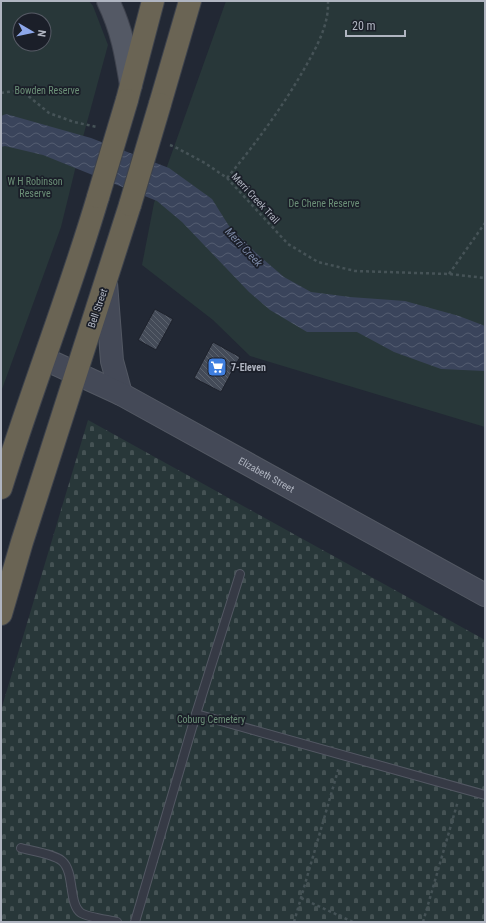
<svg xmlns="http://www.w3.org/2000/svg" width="486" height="923" font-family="'Roboto Condensed',sans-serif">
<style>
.cemetery{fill:url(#cemetery-stones)}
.park{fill:#283739;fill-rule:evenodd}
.water{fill:url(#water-waves)}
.building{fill:url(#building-back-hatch);stroke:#1d212b}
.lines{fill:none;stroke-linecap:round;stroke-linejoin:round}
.lane-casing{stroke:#535863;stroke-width:10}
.secondary-casing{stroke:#535863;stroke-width:24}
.primary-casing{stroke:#3f434e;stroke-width:24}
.highway-casing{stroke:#3d424c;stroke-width:24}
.path{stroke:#465357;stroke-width:2.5;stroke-dasharray:3 3;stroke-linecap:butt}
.lane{stroke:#363a45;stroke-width:8}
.secondary{stroke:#444957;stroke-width:22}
.primary{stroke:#545965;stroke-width:22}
.highway{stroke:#6a6454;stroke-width:22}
.highway-bridge-casing{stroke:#3d424c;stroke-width:24;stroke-linecap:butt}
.highway-bridge{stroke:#6a6454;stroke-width:22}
.labels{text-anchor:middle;stroke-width:3.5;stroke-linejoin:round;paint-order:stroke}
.park-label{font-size:10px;fill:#6b8f77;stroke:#1b1f29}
.street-label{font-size:10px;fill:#b0b5c1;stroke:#1b1f29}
.poi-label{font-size:10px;font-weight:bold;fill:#b0b5c1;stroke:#1b1f29;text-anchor:start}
.water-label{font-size:11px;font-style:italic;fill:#7c89a6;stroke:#1b1f29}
</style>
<defs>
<pattern id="cemetery-stones" width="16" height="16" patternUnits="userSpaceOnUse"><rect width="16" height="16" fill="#283739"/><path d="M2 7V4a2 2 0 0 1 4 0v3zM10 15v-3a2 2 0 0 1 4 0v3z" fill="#455254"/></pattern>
<pattern id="water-waves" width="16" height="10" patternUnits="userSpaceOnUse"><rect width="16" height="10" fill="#3a445b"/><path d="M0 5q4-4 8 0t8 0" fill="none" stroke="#545d71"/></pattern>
<pattern id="building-back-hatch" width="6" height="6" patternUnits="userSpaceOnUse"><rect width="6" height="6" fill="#444b58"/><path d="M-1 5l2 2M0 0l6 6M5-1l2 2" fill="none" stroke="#5c636e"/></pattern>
</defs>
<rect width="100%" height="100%" fill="#222834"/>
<path class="cemetery" d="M88,420L485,640V922H1V710Z"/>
<g class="park">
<path d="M1,1H89L93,6L108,45L83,137L61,227L1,392ZM20,20H44V44H20Z"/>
<path d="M226,1H485V427L250,356L213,320L142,265L154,203Z"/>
</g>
<path class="water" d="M6,114L91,138L169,168L212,199L229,226L256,253L284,277L311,292L350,297L405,301L459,316L485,326V371L441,369L394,352L357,332H307L270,310L249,292L182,222L157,201L43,155L5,146L1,147V116Z"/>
<g class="building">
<path d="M155,309L173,319L156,350L138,340Z"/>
<path d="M213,342L240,357L221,392L194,378Z"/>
</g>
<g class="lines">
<g class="lane-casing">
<g id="lane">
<path d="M196,714L485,795"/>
<path d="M21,848C32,851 54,854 62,861C75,872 68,904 81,913C87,917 109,920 117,922"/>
<path d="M135,922L196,714L240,574"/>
</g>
</g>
<g class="secondary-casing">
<g id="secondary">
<path d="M106,283L112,361L121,394"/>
<path id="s1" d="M45,359L121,394L485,595"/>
</g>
</g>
<g class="primary-casing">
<path id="primary" d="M108,1C122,30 126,54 131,85"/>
</g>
<g class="highway-casing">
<g id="highway">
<path d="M127,100L153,1"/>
<path d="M160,104L190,1"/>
<path d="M1,488C31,391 69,295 98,197"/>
<path d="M1,614L22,542L130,205"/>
</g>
</g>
<g class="path">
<path d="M1,93L21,90L49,113L74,122L97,127"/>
<path d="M170,145L175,147L205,163L227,178L288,244L318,262L355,271L449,274L485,278"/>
<path d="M227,178C257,142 284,105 307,64C315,50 324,33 327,16C328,11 328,6 328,1"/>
<path d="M449,274L485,223"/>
<path d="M301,898L353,922"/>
<path d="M294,922L339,767"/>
<path d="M423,922L458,801"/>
</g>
<use href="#lane" class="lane"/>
<use href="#secondary" class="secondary"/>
<use href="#primary" class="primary"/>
<use href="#highway" class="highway"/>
<g class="highway-bridge-casing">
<g id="highway-bridge">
<path d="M98,197L127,100"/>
<path d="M130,205L160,104"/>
</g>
</g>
<use href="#highway-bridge" class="highway-bridge"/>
</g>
<defs>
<g id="supermarket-square" transform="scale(1)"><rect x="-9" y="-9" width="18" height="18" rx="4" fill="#3f7fe0" stroke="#1b1f29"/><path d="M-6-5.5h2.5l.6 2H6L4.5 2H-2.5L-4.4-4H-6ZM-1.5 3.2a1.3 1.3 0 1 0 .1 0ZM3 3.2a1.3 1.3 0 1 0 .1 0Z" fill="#fff"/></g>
</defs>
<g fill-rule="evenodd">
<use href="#supermarket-square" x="217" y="367"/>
</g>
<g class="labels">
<g class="park-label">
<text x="47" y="94">Bowden Reserve</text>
<text x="35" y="185">W H Robinson<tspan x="35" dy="12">Reserve</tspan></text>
<text x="324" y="207">De Chene Reserve</text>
<text x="211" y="723">Coburg Cemetery</text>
</g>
<g class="street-label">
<text transform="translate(256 198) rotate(47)" y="4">Merri Creek Trail</text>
<text transform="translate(97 308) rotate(-71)" y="4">Bell Street</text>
<text dy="4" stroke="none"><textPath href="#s1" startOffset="250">Elizabeth Street</textPath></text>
</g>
<g class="poi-label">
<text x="231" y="371">7-Eleven</text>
</g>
<g class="water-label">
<text transform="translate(244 247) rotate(47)" y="4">Merri Creek</text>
</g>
</g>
<rect width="486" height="923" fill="none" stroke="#b0b5c1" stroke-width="4"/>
<g transform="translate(32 32) rotate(99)"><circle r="19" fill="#1b1f29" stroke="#575b66"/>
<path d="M0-3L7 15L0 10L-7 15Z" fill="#8da7e9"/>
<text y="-6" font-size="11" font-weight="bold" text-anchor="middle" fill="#b0b5c1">N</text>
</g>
<path d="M346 30v6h59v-6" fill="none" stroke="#b0b5c1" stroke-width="2"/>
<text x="352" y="30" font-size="12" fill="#b0b5c1" stroke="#1b1f29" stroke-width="3" paint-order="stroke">20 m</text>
</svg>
